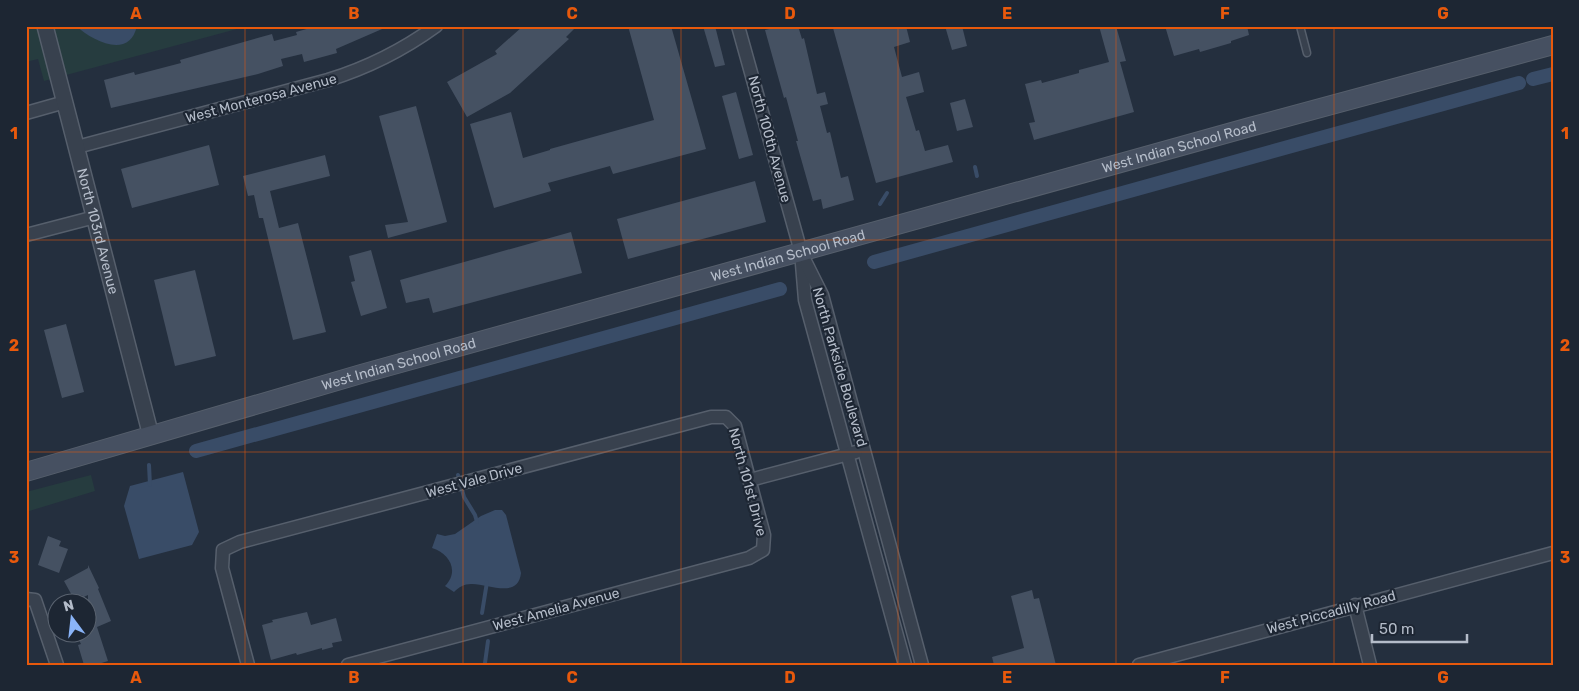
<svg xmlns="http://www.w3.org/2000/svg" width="1579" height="691" font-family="Rubik,sans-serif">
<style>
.green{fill:#263c3f}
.water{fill:#394c67}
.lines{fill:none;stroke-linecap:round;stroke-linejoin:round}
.stream{stroke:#394c67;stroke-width:4}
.canal{stroke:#394c67;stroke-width:14}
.building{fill:#455162}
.service-casing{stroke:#565f6c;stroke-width:9}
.minor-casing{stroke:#565f6c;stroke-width:15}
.tertiary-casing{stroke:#565f6c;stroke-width:18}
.secondary-casing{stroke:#565f6c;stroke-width:20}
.service{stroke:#38414e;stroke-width:6}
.minor{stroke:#38414e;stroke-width:12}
.tertiary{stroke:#38414e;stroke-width:15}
.secondary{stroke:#465061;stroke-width:18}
.grid{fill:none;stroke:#e8590c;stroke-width:1;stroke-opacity:0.55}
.labels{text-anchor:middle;stroke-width:4.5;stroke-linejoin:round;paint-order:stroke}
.street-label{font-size:14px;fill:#b4bcc9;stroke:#1d2633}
.neatline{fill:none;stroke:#e8590c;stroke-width:2}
.grid-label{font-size:16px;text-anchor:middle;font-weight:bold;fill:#e8590c}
</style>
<rect width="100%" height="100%" fill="#242f3e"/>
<g class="green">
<path d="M26,26H248L44,81L38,59L26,62Z"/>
<path d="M91,475L95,491L26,512V492Z"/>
</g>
<g class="water">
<path d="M76,26H137C129,60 93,41 76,26Z"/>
<path d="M183,472L199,532L192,545L139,559L124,506L130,486Z"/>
<path d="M495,510H502L506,515L521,573C518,600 487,583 471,584C464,584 459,587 454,592L445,586C460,571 449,553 432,548L437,534L445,536L455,534L481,516Z"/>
</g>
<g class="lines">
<g class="stream">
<path d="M975,167L977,176"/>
<path d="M880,204L887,193"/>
<path d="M149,465L150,485"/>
<path d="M458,475L464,497L475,515L477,522"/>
<path d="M482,613L487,582"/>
<path d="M485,663L488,641"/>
</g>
<g class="canal">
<path d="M1533,79L1553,74"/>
<path d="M874,262L1519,83"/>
<path d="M196,451L780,289"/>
</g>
</g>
<g class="building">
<path d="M317,26H389L336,49L337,53L304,62L302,54L281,59L283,66L258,74L111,108L104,80L134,72L135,75L181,63L180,60L272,34L274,41L297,35L296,32Z"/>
<path d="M523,26H577L566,37L569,39L510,93L467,117L447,82L497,54L495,51Z"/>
<path d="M628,26H671L706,149L613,174L610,166L548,183L551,191L494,208L470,124L511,112L523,158L550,150V149L654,120Z"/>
<path d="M703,26H715L725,65L715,67Z"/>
<path d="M774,26H798L802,39L804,38L817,94L825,92L828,104L820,106L827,133L830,132L841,178L848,176L854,200L823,209L821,199L813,201L796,141H798L786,97L784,98L765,30L774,28Z"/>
<path d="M839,26H906L910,42L894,47L902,77L919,72L924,92L906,97L916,131L919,130L925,151L948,145L953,162L876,183L833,28Z"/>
<path d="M945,26H962L967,46L952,50Z"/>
<path d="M1099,26H1116L1126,61L1120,62L1134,112L1034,140L1029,123L1035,122L1025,84L1041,80L1042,83L1079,73V70L1109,62Z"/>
<path d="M1165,26H1247L1249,35L1231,41V43L1200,52L1199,49L1174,56Z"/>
<path d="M736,92L753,155L739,159L722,96Z"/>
<path d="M965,99L973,127L957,131L950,103Z"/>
<path d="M416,106L447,222L388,238L385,225L408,222L379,116Z"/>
<path d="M209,145L219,185L132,208L121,169Z"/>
<path d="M325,155L330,176L270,191L279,228L298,223L326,332L293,340L263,218H259L254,195L248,196L243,176Z"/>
<path d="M755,181L766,222L628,259L617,219Z"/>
<path d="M571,232L582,273L433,313L429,298L406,303L400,280Z"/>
<path d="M371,250L387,308L361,316L351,282L355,281L349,256Z"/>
<path d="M195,270L216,356L175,366L154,280Z"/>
<path d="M66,324L84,392L62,398L44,330Z"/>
<path d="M48,536L61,541L59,546L68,549L59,573L38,565Z"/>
<path d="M88,565L99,588L98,589L111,621L97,627L108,661L95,665H84L78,645L81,644L76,634H88V595L75,601L64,581L88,568Z"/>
<path d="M1032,590L1034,599L1039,598L1056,665H994L992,657L1024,648L1011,596Z"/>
<path d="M307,612L311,625L336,618L342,641L332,643L333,647L322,650V648L297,655L296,653L271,660L262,625L273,622L272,620Z"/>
</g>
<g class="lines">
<g class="service-casing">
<path id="service" d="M1300,26L1307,53"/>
</g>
<g class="minor-casing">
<g id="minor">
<path d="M738,26L801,252L805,300L905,665"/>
<path d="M26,113L65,102"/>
<path d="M77,147L328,80C367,68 403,50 436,26"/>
<path d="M26,235L95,217"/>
<path d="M805,261L822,295L922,665"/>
<path d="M750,480L856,452"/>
<path d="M26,599L35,600L57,665"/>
<path d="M1355,605L1370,665"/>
<path d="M248,665L222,568L223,550L240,542L711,417H726L735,426L764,535L763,550L749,558L348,665"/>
<path d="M1139,665L1553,553"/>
</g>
</g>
<g class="tertiary-casing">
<g id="tertiary">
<path id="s1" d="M45,26L151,436"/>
</g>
</g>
<g class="secondary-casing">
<g id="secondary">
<path id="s2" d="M26,472L361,374L1250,127L1553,45"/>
</g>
</g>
<use href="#service" class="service"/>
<use href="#minor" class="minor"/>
<use href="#tertiary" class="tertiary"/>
<use href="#secondary" class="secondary"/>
</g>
<path class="grid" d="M245,26V665M463,26V665M681,26V665M898,26V665M1116,26V665M1334,26V665M26,240H1553M26,452H1553"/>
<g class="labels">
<g class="street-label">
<text transform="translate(261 98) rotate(-15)" y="5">West Monterosa Avenue</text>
<text transform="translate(770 139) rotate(75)" y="5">North 100th Avenue</text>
<text dy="5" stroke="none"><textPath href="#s2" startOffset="1198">West Indian School Road</textPath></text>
<text dy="5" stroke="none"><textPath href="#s1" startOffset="212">North 103rd Avenue</textPath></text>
<text dy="5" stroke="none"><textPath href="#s2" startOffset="792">West Indian School Road</textPath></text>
<text dy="5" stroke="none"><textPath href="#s2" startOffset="388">West Indian School Road</textPath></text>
<text transform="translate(840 367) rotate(74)" y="5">North Parkside Boulevard</text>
<text transform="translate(474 480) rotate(-15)" y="5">West Vale Drive</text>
<text transform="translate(748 482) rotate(75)" y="5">North 101st Drive</text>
<text transform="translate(556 609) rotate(-15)" y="5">West Amelia Avenue</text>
<text transform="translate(1331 612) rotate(-15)" y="5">West Piccadilly Road</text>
</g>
</g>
<rect width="1579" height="691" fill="none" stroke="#1d2633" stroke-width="55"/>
<g transform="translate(72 618) rotate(345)"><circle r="24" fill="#1d2633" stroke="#59626f"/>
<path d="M0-4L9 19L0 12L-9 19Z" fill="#8ab4f8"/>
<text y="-8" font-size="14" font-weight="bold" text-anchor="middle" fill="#b4bcc9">N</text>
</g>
<path d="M1372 634v8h95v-8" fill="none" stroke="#b4bcc9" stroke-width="2.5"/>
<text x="1379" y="634" font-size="15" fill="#b4bcc9" stroke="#1d2633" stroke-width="4" paint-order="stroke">50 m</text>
<rect x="28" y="28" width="1524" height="636" class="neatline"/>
<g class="grid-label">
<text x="136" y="19">A</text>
<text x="354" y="19">B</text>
<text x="572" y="19">C</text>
<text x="790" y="19">D</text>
<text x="1007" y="19">E</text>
<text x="1225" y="19">F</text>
<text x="1443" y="19">G</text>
<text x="14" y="139">1</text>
<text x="1565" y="139">1</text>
<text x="14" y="351">2</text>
<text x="1565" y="351">2</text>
<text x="14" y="563">3</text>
<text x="1565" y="563">3</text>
<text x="136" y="683">A</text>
<text x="354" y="683">B</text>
<text x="572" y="683">C</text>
<text x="790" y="683">D</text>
<text x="1007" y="683">E</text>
<text x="1225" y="683">F</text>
<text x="1443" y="683">G</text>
</g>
</svg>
